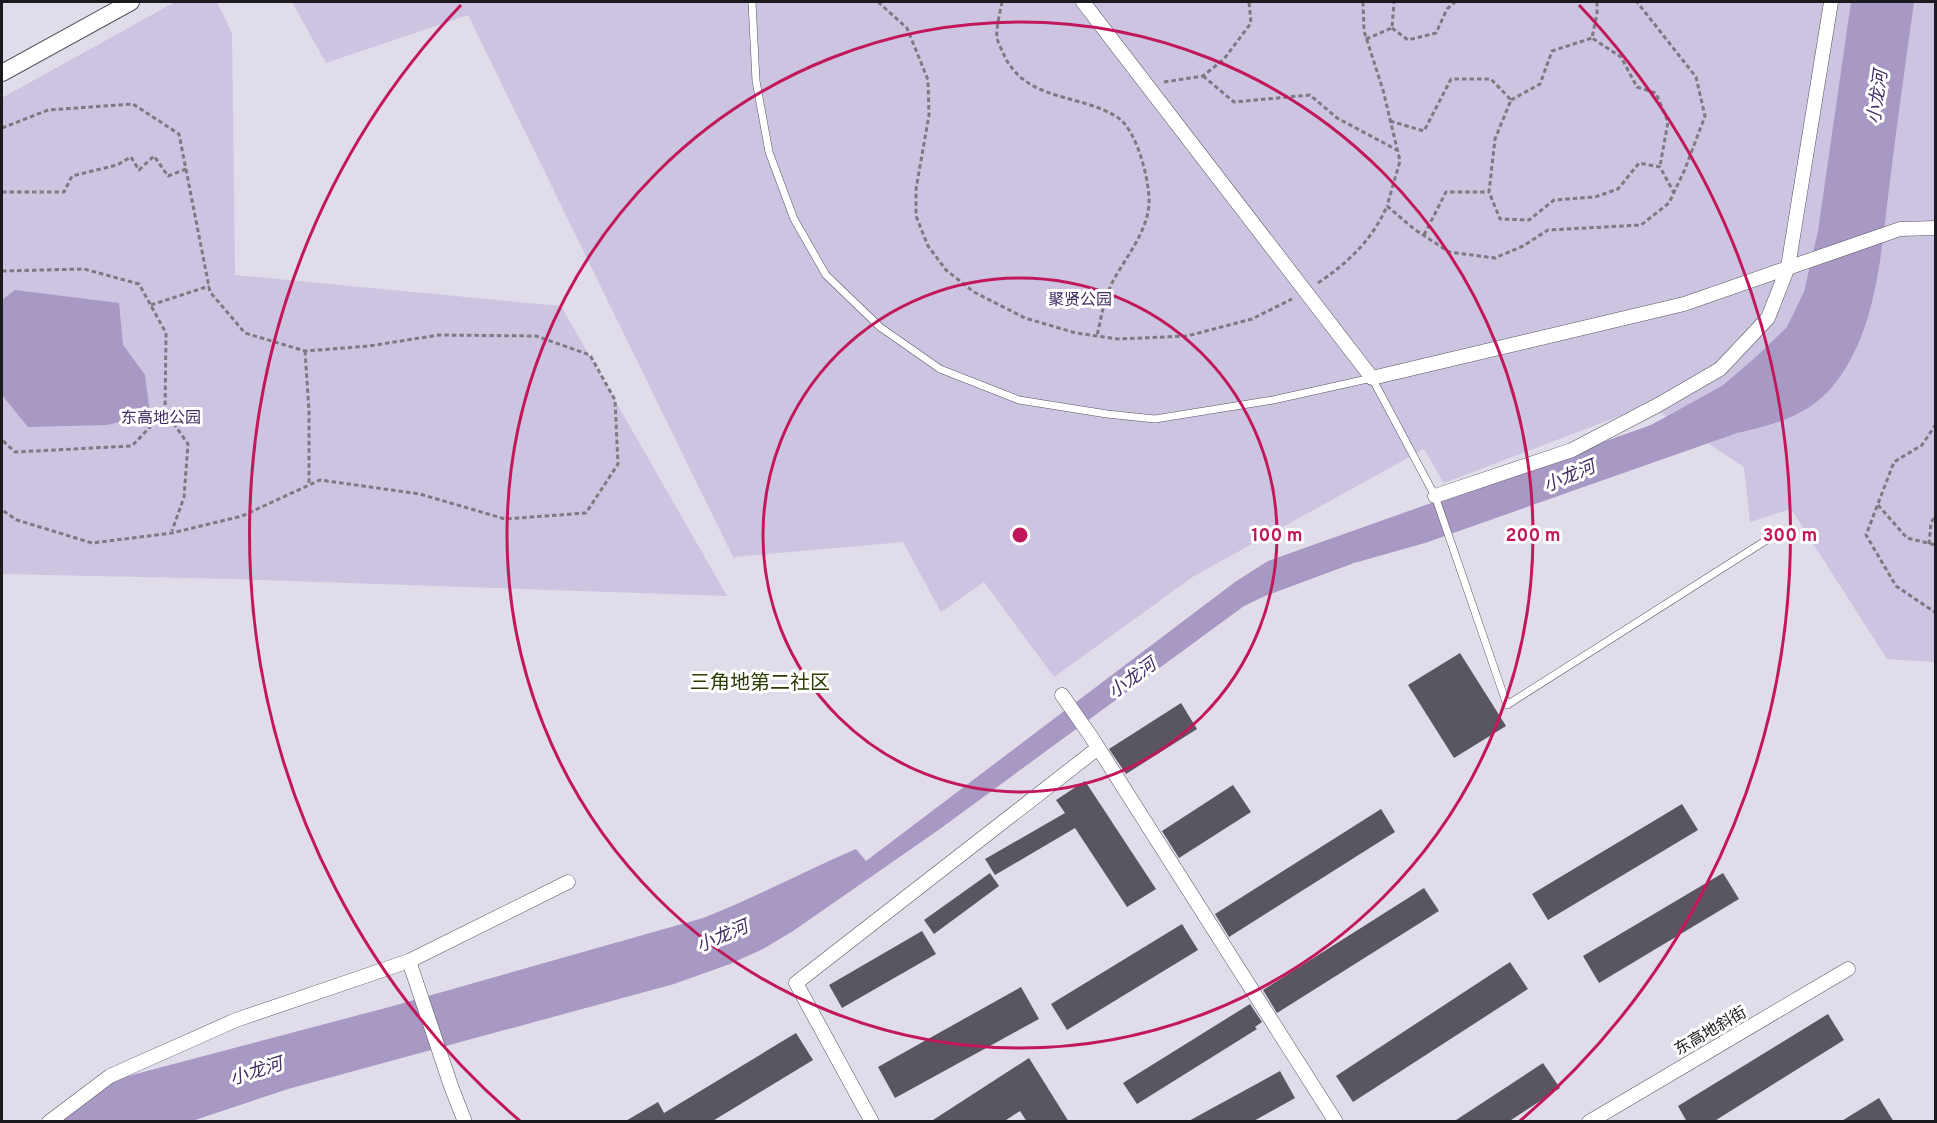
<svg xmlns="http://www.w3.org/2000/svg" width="1937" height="1123" font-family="Overpass,'Noto Sans SC',sans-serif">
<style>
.green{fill:#ccc4e0}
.water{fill:#a798c4}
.building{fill:#5a5661}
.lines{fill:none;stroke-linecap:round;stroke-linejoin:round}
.service-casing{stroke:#57545f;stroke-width:8}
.minor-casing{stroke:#57545f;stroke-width:15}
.tertiary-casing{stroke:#57545f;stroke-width:18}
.path{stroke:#7d7a83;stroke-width:3;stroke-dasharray:4.5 3;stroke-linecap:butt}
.service{stroke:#fff;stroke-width:7}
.minor{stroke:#fff;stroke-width:14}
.tertiary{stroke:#fff;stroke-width:16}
.ring{fill:none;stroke:#c2185b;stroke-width:3}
.labels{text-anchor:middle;stroke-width:6;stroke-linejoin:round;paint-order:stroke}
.park-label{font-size:16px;fill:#412b63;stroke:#fff}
.street-label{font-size:16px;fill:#1c1a1f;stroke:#fff}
.water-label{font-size:18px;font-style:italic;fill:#432d64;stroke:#fff}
.quarter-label{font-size:20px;fill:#2d3d05;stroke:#fff}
.centre{fill:#c2185b;stroke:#fff;stroke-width:3}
.ring-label{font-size:18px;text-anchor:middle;font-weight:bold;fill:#c2185b;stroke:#fff;stroke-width:6;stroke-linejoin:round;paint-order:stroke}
</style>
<rect width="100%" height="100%" fill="#e0dce9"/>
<g class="green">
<path d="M175,2H217L232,33L235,275L561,306L727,596L235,579L2,574V98Z"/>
<path d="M292,2H1935V662L1887,659L1791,509L1750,522L1744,467L1649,405L1444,483L1424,449L1194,576L1054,677L984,582L941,612L903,542L733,557L468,15L326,63Z"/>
</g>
<g class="water">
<path d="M1851,2H1914C1906,59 1898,116 1891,173C1881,244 1880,328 1833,386C1808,416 1773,425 1737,433L1425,543L1354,563L1265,596L1244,606L937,831L793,931L763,949L730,964L674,984L288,1089L192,1121L58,1122L113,1080L393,1006L703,918C755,898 804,871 856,849L866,861L1235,582L1268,561L1651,425L1722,386L1757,356L1787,327L1804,292L1818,231Z"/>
<path d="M15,290L119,303L123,345L145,375L150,414L107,425L28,427L2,395V300Z"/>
</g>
<g class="building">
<path d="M1460,653L1506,726L1454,758L1408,685Z"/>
<path d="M1181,703L1197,729L1126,774L1109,749Z"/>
<path d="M1085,781L1156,889L1127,907L1075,828L995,875L985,859L1065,813L1056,800Z"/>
<path d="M1233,785L1251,812L1179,858L1162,831Z"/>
<path d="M1682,804L1698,830L1548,920L1532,894Z"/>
<path d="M1381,809L1395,832L1229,937L1215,914Z"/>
<path d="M990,873L999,886L934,934L924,920Z"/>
<path d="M1723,873L1739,899L1599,983L1583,956Z"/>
<path d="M1424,888L1439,911L1277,1013L1263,990Z"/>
<path d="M1182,924L1198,950L1067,1030L1051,1004Z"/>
<path d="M922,931L936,954L842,1008L829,985Z"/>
<path d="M1510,962L1528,989L1353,1102L1336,1076Z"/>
<path d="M1021,987L1039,1019L895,1098L878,1067Z"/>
<path d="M1250,1004L1262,1022L1255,1027L1257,1029L1137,1104L1123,1083Z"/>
<path d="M1828,1014L1844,1040L1713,1122H1687L1678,1106Z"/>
<path d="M796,1033L813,1060L711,1122H624L658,1102L664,1113Z"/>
<path d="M1029,1058L1069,1122H1027L1020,1111L1003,1122H930Z"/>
<path d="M1543,1063L1560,1088L1508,1122H1453Z"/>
<path d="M1280,1071L1295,1098L1252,1122H1187Z"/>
<path d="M1879,1098L1894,1122H1840Z"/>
</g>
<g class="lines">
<g class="service-casing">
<path id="service" d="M752,2L756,81L769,152L794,219L826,275L880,327L940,369L1019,400L1107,414L1155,419L1273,400L1372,378L1435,496L1507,705L1765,541"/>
</g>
<g class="minor-casing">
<g id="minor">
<path d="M1083,2L1372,378L1684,304L1900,229L1936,228"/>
<path d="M1435,496L1572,450L1658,405L1720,369L1768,318L1788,267L1831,2"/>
<path d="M1062,695L1092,738L1336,1122"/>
<path d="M409,961L451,1086L465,1122"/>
<path d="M49,1122L110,1076L236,1020L409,961L568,882"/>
<path d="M872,1122L796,983L1098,748"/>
<path d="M1589,1122L1848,969"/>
</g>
</g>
<g class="tertiary-casing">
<path id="tertiary" d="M2,73L131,2"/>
</g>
<g class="path">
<path d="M878,2L907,28L928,80L929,115L916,189V216L928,246L946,270L974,292L1025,318L1076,333L1118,339L1187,336L1252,319L1292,299"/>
<path d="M1002,2C1000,13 996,27 997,38C998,43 1002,50 1004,55C1026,102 1079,93 1117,117C1137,129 1150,182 1149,204C1147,233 1125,258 1112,283C1104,299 1101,318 1097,336"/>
<path d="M1363,2L1364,31L1383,90L1400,161L1387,206"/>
<path d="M1597,2V13L1592,38L1621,57L1637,87L1656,93L1668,122L1660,166"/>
<path d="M1392,28L1408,40L1436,33L1447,9L1455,2"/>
<path d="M1366,39L1392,28L1394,2"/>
<path d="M1203,76L1234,102L1310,95L1337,118L1397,150"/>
<path d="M1164,82L1203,76L1224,59L1251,23L1249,2"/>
<path d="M1511,100L1540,84L1552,51L1592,38"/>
<path d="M1390,121L1424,131L1451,79H1491L1511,100L1495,139L1489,192L1500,219L1529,220L1554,200L1595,197L1618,189L1639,163L1660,167L1674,193"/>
<path d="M2,128L48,110L133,104L179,134L210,292L245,333L305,351L369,346L439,335L536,336L590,355L615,400L618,464L586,513L505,519L420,494L320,480L242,516L172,533L92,543L17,520L2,510"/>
<path d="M2,192H64L72,176L117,165L131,157L139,170L154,156L168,176L186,169"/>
<path d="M1424,235L1446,192H1489"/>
<path d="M2,271L84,269L139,284L166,333L165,411L132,446L15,452L2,440"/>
<path d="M1318,283C1349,262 1372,240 1387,206L1414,229L1449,252L1495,258L1523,246L1548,230L1641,225L1669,203L1685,169L1705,116L1696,77L1637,2"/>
<path d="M151,305L209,286"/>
<path d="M305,351L309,411V484"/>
<path d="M165,411L188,444L184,497L172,531"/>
<path d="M1936,424L1922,445L1894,462L1866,535L1896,586L1936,613"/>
<path d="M1878,505L1907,538L1936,545"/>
<path d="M1929,544L1931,522L1936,516"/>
</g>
<use href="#service" class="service"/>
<use href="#minor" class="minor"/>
<use href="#tertiary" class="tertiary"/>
</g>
<g class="ring">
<circle cx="1020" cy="535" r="257"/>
<circle cx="1020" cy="535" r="513"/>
<path d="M520 1121A770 770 0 0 1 461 5M1579 5A770 770 0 0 1 1520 1121"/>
</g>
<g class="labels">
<g class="park-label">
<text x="1080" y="305">聚贤公园</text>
<text x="161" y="423">东高地公园</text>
</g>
<g class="street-label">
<text transform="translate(1710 1030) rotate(-30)" y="6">东高地斜街</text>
</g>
<g class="water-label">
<text transform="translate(1877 97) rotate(-82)" y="6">小龙河</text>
<text transform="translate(1569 476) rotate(-23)" y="6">小龙河</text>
<text transform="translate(1132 678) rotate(-36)" y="6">小龙河</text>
<text transform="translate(722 936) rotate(-23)" y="6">小龙河</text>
<text transform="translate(256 1071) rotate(-17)" y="6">小龙河</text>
</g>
<g class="quarter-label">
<text x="760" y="689">三角地第二社区</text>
</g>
</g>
<circle cx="1020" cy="535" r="9" class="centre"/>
<g class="ring-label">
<text x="1277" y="541">100 m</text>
<text x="1533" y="541">200 m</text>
<text x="1790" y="541">300 m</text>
</g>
<rect width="1937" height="1123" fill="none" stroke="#1c1a1f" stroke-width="6"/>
</svg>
